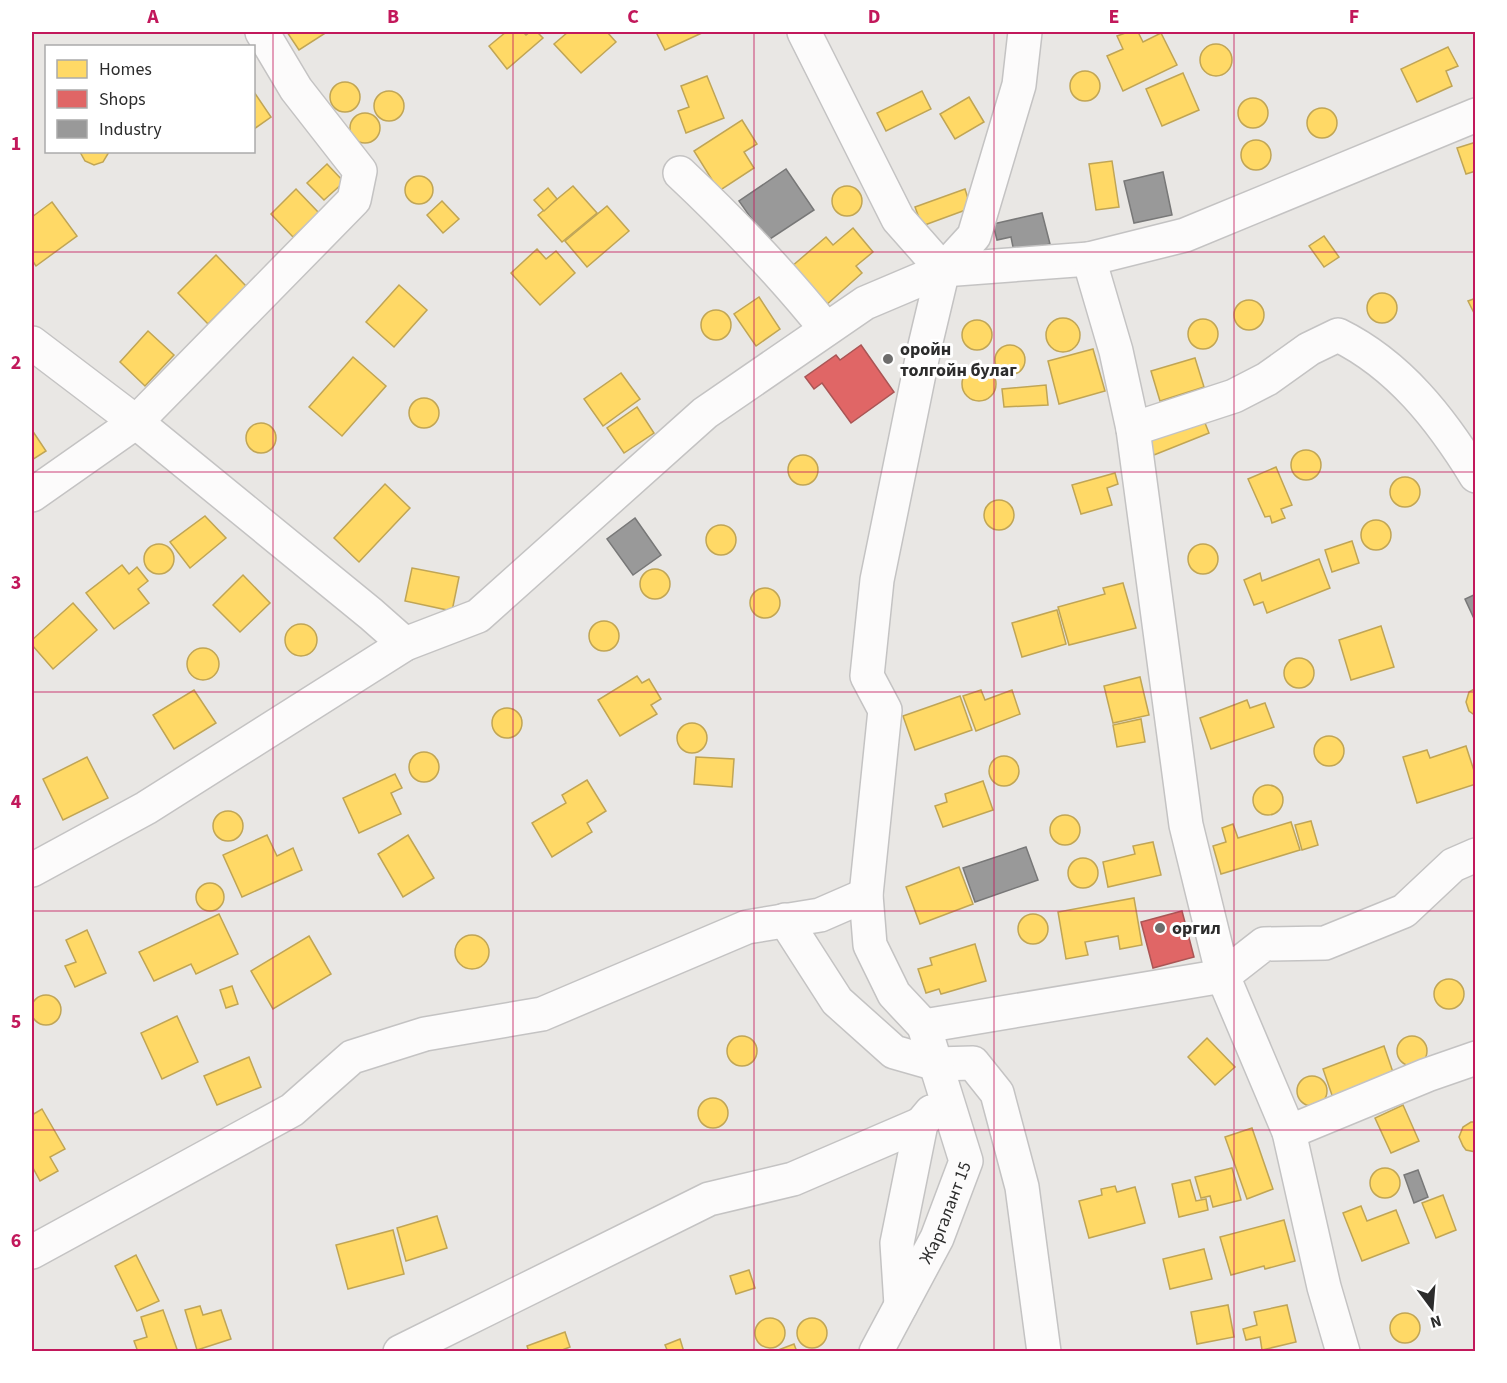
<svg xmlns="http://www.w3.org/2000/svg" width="1507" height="1383" font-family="'Source Sans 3',sans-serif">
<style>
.homes{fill:#ffd966;stroke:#c0a555;stroke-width:1.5}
.shops{fill:#e06666;stroke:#a55;stroke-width:1.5}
.industry{fill:#999;stroke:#787878;stroke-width:1.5}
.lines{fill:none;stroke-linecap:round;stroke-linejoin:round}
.minor-casing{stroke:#c4c3c3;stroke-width:36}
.minor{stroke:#fcfbfb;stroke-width:33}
.grid{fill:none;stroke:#c2185b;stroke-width:1.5;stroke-opacity:0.55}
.poi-dot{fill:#6e6d6c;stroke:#fff;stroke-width:2}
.labels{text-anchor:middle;stroke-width:6;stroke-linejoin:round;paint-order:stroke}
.poi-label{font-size:18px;font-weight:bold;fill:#2c2c2c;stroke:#fff;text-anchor:start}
.street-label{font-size:18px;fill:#2c2c2c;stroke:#fff}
.neatline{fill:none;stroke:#c2185b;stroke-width:2}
.grid-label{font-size:20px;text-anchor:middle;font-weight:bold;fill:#c2185b}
</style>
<rect width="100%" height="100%" fill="#e9e7e4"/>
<g class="homes">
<path d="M287,32H327L299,50Z"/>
<path d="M506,32H523L526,35L530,32H537L543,38L507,69L489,46Z"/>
<path d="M568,32H607L616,42L581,73L554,44Z"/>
<path d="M656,32H704L665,50Z"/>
<path d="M1128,32H1138L1143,42L1161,33L1177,65L1123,91L1107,56L1123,49L1117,36Z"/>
<circle cx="1216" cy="60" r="16"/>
<path d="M1448,47L1458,66L1446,71L1452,86L1417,102L1401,69Z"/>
<circle cx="1085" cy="86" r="15"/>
<path d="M1183,73L1199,110L1162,126L1146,89Z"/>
<path d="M707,76L724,118L686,133L678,111L689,107L681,86Z"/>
<circle cx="345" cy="97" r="15"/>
<circle cx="389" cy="106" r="15"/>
<path d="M922,91L931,109L886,131L877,113Z"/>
<path d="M254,92L271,117L254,129Z"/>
<path d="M969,97L984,122L955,139L940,114Z"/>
<circle cx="1253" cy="113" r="15"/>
<circle cx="1322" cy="123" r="15"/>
<circle cx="365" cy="128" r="15"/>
<path d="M742,120L757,144L744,152L754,168L719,191L694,151Z"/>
<circle cx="1256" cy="155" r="15"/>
<path d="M1476,142V171L1466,174L1457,148Z"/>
<path d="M80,152H109L103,162L94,165L85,161Z"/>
<path d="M1112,161L1119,207L1096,210L1089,164Z"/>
<path d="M327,164L344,182L324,200L307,183Z"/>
<circle cx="419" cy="190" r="14"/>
<circle cx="847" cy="201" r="15"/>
<path d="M573,186L597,213L562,242L538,215Z"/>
<path d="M548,188L557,199L544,211L534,200Z"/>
<path d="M296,189L319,213L293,237L271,214Z"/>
<path d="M965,189L971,208L922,226L915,207Z"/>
<path d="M442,201L459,219L443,233L427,215Z"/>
<path d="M52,202L77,236L36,266L32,260V217Z"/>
<path d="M607,206L629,231L587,267L565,241Z"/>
<path d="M853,228L873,252L856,266L862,273L825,306L791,267L826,237L833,245Z"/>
<path d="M1324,236L1339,257L1324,267L1309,246Z"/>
<path d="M537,249L546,259L556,251L575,273L540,305L511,273Z"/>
<path d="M216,255L246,286L208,324L178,293Z"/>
<path d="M399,285L427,310L394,347L366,322Z"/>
<circle cx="1382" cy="308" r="15"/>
<path d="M759,297L780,329L756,346L734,314Z"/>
<path d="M1476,298V317L1468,301Z"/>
<circle cx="1249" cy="315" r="15"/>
<circle cx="716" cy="325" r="15"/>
<circle cx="1063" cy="335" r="17"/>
<circle cx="1203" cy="334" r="15"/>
<circle cx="977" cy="335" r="15"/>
<path d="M148,331L174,355L145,386L120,362Z"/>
<circle cx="1010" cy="360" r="15"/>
<path d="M1093,349L1105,391L1059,404L1048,361Z"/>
<path d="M353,357L386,386L342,436L309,407Z"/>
<path d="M1195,358L1204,387L1160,401L1151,371Z"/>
<circle cx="979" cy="384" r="17"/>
<path d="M621,373L640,399L603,426L584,399Z"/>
<path d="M1046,385L1048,405L1004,407L1002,389Z"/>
<circle cx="424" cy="413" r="15"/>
<path d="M637,407L654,433L624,453L607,428Z"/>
<path d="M1203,418L1209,433L1154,455L1148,439Z"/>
<circle cx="261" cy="438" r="15"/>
<path d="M32,430L46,451L32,460Z"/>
<circle cx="1306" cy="465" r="15"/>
<circle cx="803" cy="470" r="15"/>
<path d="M1276,467L1292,505L1281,509L1285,518L1272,523L1270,516L1265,517L1248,479Z"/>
<path d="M1115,473L1118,484L1107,488L1112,505L1081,514L1072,485Z"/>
<circle cx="1405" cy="492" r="15"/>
<path d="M385,484L410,508L359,562L334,538Z"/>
<circle cx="999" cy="515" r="15"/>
<path d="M205,516L226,538L190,568L170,542Z"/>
<circle cx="1376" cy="535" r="15"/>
<circle cx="721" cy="540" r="15"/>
<path d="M1352,541L1359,563L1332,572L1325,550Z"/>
<circle cx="1203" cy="559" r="15"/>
<circle cx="159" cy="559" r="15"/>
<path d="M1319,559L1330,588L1267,613L1263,602L1254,605L1244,580L1260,573L1262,581Z"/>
<path d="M122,565L129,574L137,567L148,581L138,589L149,603L114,629L86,593Z"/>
<path d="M412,568L459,577L452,611L405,601Z"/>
<circle cx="655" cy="584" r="15"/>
<path d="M243,575L270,603L240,632L213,605Z"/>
<path d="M1123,583L1136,628L1069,645L1058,607L1105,594L1103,588Z"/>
<circle cx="765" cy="603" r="15"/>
<path d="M73,603L97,630L53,669L32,645V640Z"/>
<path d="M1057,610L1066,644L1022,657L1012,623Z"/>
<circle cx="604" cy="636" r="15"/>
<circle cx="301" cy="640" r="16"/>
<path d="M1381,626L1394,667L1351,680L1339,640Z"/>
<circle cx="203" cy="664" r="16"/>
<circle cx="1299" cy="673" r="15"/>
<path d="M637,676L642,683L649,679L661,699L651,705L657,714L620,736L598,700Z"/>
<path d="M1140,677L1149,715L1113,723L1104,686Z"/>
<path d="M1476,688V716L1469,711L1466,702L1469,692Z"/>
<path d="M194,690L216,723L174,749L153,715Z"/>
<path d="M981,690L985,700L1012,690L1020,714L976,731L963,696Z"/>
<path d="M960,696L972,730L915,750L903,716Z"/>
<path d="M1247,700L1250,708L1265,703L1274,727L1211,749L1200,718Z"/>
<circle cx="507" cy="723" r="15"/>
<path d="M1141,719L1145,742L1117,747L1113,725Z"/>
<circle cx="692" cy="738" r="15"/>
<circle cx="1329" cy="751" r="15"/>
<path d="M1466,746L1476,777V784L1417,803L1403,757L1427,750L1430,758Z"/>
<circle cx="424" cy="767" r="15"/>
<circle cx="1004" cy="771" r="15"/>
<path d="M87,757L108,798L63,820L43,779Z"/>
<path d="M696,757L734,759L732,787L694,784Z"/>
<path d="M395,774L402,788L391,793L401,814L359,833L343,798Z"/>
<path d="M587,780L606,811L587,823L592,832L552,857L532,823L566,803L562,795Z"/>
<path d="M983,781L993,810L943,827L935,806L947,802L945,794Z"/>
<circle cx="1268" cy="800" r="15"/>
<circle cx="228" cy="826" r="15"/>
<circle cx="1065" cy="830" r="15"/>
<path d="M1311,821L1318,845L1302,850L1295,825Z"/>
<path d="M1291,822L1300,850L1221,874L1213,846L1226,842L1222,828L1233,824L1238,838Z"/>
<path d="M267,835L277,856L293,848L302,870L242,897L223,855Z"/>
<path d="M408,835L434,878L403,897L378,854Z"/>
<path d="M1153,842L1161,875L1108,887L1103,862L1135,854L1133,846Z"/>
<circle cx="1083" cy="873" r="15"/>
<path d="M959,867L973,904L920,924L906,887Z"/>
<circle cx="210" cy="897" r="14"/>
<path d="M1134,898L1142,945L1120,949L1118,936L1085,942L1088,955L1066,959L1058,912Z"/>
<circle cx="1033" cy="929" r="15"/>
<path d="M219,914L238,954L196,974L191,964L154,981L139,952Z"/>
<path d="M87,930L106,973L75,987L65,966L76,962L66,940Z"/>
<circle cx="472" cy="952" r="17"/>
<path d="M309,936L331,974L273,1009L251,971Z"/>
<path d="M975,944L986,981L941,994L939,989L926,993L918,969L932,965L930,958Z"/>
<circle cx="1449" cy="994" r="15"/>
<path d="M232,986L238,1004L226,1008L220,990Z"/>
<circle cx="46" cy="1010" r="15"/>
<path d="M177,1016L198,1062L162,1079L141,1033Z"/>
<circle cx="742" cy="1051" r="15"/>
<circle cx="1412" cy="1051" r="15"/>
<path d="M1207,1038L1235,1067L1215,1085L1188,1057Z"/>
<path d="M1384,1046L1395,1078L1334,1101L1323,1069Z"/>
<path d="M249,1057L261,1087L217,1105L204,1076Z"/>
<circle cx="1312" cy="1091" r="15"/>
<circle cx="713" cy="1113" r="15"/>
<path d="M1403,1105L1419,1141L1391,1153L1375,1118Z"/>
<path d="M42,1109L65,1149L50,1157L58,1171L40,1181L32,1166V1115Z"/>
<path d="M1471,1122H1476V1152L1466,1150L1463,1146L1459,1137L1463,1127Z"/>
<path d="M1252,1128L1273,1189L1247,1199L1225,1137Z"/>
<circle cx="1385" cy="1183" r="15"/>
<path d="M1232,1168L1241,1200L1213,1207L1210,1196L1201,1198L1195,1177Z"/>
<path d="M1190,1180L1196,1201L1206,1199L1208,1210L1179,1217L1172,1184Z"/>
<path d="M1115,1186L1117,1192L1135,1187L1145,1223L1089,1238L1079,1201L1102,1195L1101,1189Z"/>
<path d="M1443,1195L1456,1230L1436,1238L1422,1203Z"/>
<path d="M1361,1206L1367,1221L1396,1210L1409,1243L1362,1261L1343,1213Z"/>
<path d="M437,1216L447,1248L406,1261L397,1228Z"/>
<path d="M1284,1220L1295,1261L1265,1269L1264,1266L1231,1275L1220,1237Z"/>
<path d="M393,1230L404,1274L348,1289L336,1245Z"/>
<path d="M1204,1249L1212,1279L1170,1289L1163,1259Z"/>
<path d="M136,1255L159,1301L137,1311L115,1266Z"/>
<path d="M749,1270L755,1288L736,1294L730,1276Z"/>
<path d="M1228,1305L1234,1337L1197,1344L1191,1312Z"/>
<path d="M1287,1305L1296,1342L1262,1350L1260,1337L1246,1340L1243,1329L1257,1325L1254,1312Z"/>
<path d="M200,1306L203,1315L221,1310L231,1339L197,1350L185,1310Z"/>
<path d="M163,1310L178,1352H138L134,1341L147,1337L141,1317Z"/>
<circle cx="1405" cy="1328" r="15"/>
<circle cx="770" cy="1333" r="15"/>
<circle cx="812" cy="1333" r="15"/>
<path d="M565,1332L570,1347L557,1352H529L527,1346Z"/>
<path d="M680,1339L684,1352H668L665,1345Z"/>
<path d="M794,1344L797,1352H773Z"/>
</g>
<g class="shops">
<path d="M861,345L894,392L851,423L822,383L814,389L805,377L836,355L840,360Z"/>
<path d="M1182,911L1194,957L1153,968L1141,922Z"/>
</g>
<g class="industry">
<path d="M786,169L814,210L767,241L739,201Z"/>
<path d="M1163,172L1172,215L1134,223L1124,181Z"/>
<path d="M1042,213L1050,244L1014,252L1011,237L997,240L993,224Z"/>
<path d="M635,518L661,555L633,575L607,539Z"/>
<path d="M1476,594V623L1465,599Z"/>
<path d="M1026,847L1038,880L975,902L963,868Z"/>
<path d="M1418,1170L1428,1197L1414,1203L1404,1175Z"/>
</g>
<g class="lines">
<g class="minor-casing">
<g id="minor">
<path d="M804,32L898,219L943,270"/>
<path d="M1025,32L1019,85L974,236L943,270L1089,259L1116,351L1133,429L1186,825L1223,976L1289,1132L1324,1287L1343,1352"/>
<path d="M680,173C732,222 782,274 826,329"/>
<path d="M1089,259L1185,235L1476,115"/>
<path d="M32,343L136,422L371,614L405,644"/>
<path d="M1133,429L1234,396L1267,379L1309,349L1338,335C1399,365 1441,419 1476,476"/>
<path d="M32,495L136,422L354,200L360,171L296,89L262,32"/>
<path d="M32,870L146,808L405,644L478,616L705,413L865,303L943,270"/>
<path d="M785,920L837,1001L894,1052L936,1064L973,1063L997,1093L1022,1187L1044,1352"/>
<path d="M924,1026L1223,976L1264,944L1325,943L1404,911L1453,865L1476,855"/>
<path d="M1289,1132L1427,1075L1476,1058"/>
<path d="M32,1252L292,1110L352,1057L425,1034L542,1014L747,927L820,915L866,895"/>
<path d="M901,1305L897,1243L921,1124L931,1112"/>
<path d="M400,1352L709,1199L793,1179L921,1124"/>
<path id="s1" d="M876,1352L937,1238L966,1161L924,1026L894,994L870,945L866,895L885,710L867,676L877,580L923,354L943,270"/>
</g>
</g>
<use href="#minor" class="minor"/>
</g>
<path class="grid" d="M273,32V1352M513,32V1352M754,32V1352M994,32V1352M1234,32V1352M32,252H1476M32,472H1476M32,692H1476M32,911H1476M32,1130H1476"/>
<g class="poi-dot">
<circle cx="888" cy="359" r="6"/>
<circle cx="1160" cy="928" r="6"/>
</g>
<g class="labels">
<g class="poi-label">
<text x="900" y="355">оройн<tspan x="900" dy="21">толгойн булаг</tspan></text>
<text x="1172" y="934">оргил</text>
</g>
<g class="street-label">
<text dy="6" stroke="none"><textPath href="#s1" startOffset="156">Жаргалант 15</textPath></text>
</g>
</g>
<rect width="1507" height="1383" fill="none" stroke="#ffffff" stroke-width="66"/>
<rect x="45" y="45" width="210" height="108" fill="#ffffff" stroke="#ababab" stroke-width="1.5"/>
<rect x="57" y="60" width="30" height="18" fill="#ffd966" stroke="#ababab" stroke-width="1.5"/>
<text x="99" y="75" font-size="18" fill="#2c2c2c">Homes</text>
<rect x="57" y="90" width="30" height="18" fill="#e06666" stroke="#ababab" stroke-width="1.5"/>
<text x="99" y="105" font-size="18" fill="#2c2c2c">Shops</text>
<rect x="57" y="120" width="30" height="18" fill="#999999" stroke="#ababab" stroke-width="1.5"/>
<text x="99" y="135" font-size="18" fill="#2c2c2c">Industry</text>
<g transform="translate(1432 1308) rotate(164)" stroke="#ffffff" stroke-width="4.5" paint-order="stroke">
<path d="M0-4.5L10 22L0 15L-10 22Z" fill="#2c2c2c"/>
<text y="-9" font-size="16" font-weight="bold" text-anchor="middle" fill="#2c2c2c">N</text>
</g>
<rect x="33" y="33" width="1441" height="1317" class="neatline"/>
<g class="grid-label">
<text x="153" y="23">A</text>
<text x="393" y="23">B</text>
<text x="633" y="23">C</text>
<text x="874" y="23">D</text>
<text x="1114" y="23">E</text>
<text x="1354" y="23">F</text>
<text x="16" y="150">1</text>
<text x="16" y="369">2</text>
<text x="16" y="589">3</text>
<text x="16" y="808">4</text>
<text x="16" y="1028">5</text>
<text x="16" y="1247">6</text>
</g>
</svg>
